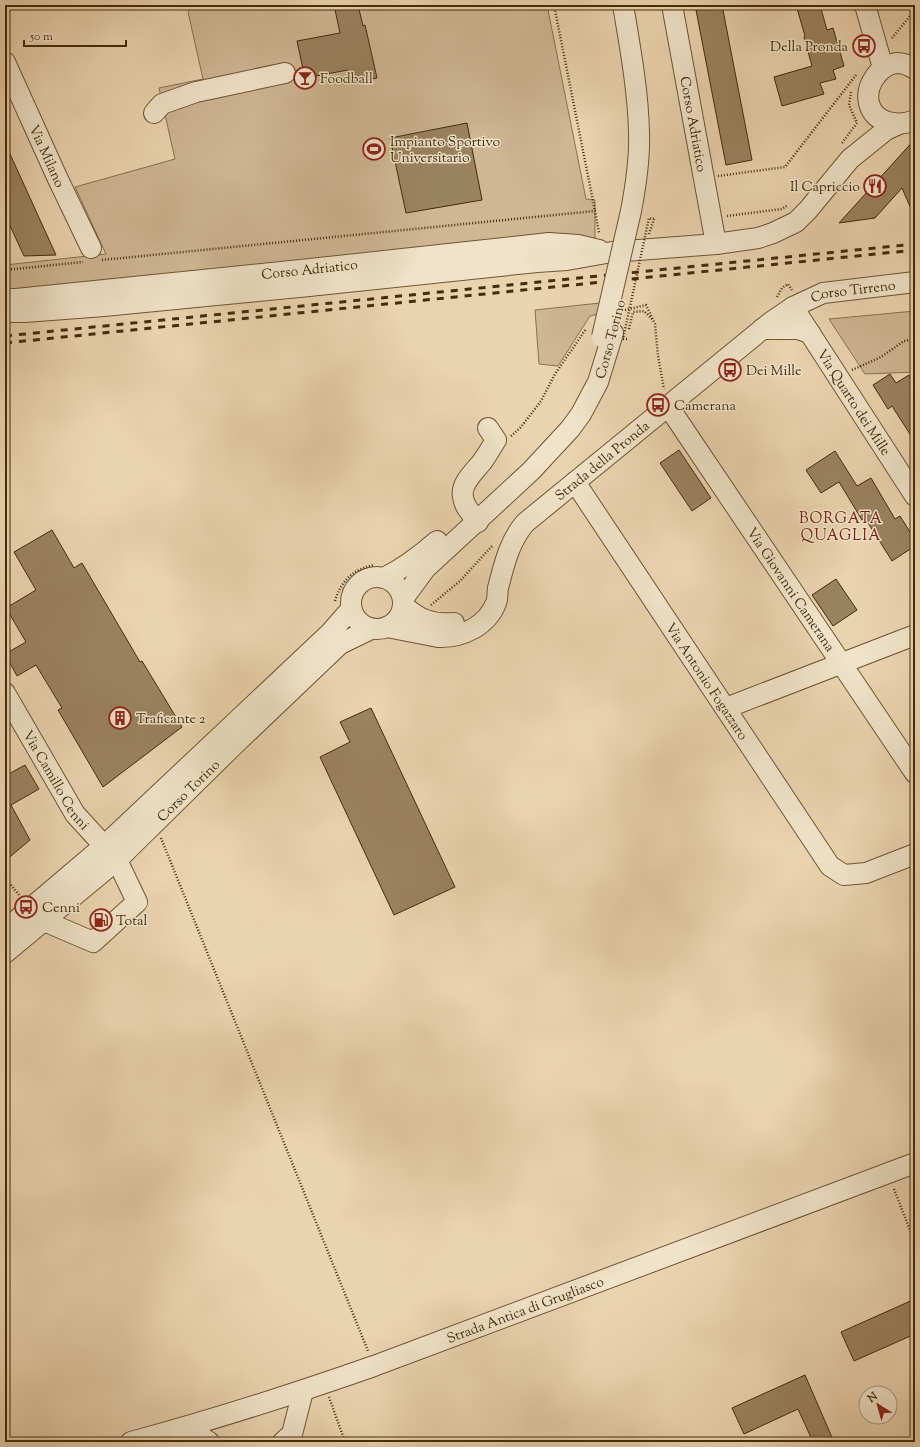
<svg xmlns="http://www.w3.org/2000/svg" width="920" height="1447" font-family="'Sorts Mill Goudy',serif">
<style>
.green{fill:#ceb792;stroke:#88724e}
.building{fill:#9a835f;stroke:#432c0a}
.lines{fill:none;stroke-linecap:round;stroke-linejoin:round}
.minor-casing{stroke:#6d5633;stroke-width:22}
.path{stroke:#432c0a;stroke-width:2.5;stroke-dasharray:1 2;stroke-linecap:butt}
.minor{stroke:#f1e3ca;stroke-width:20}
.rail{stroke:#432c0a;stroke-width:3;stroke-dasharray:7 7;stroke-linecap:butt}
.minor-bridge-casing{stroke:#6d5633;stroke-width:22;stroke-linecap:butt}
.path-bridge{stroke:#432c0a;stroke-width:2.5;stroke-dasharray:1 2;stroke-linecap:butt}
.minor-bridge{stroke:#f1e3ca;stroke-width:20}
.labels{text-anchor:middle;stroke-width:3;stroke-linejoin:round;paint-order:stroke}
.poi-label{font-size:14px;fill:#432c0a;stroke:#f1e3ca;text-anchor:start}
.street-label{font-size:14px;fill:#432c0a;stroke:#f1e3ca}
.neighbourhood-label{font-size:15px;letter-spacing:1px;fill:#7a1f14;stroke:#f1e3ca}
</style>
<rect width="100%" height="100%" fill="#ead4ae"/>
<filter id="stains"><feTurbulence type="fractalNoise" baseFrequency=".005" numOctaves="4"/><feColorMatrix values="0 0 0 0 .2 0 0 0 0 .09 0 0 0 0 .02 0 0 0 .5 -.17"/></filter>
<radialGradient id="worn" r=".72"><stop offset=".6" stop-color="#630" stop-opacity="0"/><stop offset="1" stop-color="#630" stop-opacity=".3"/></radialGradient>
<g class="green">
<path d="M193,5H547L586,199L595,200V241L5,295V265L106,254L75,187L175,159L159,88L203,79L188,12Z"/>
<path d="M600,303L598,314L590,316L558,366L539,364L535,310Z"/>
<path d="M915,311V372L865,374L829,319Z"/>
</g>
<g class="building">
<path d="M334,5H358L363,26L365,25L377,78L351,83L348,70L305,78L297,41L340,33Z"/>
<path d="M720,5H722L752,160L726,165L696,10Z"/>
<path d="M796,5H820L827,30L833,28L844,66L833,70L836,79L820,83L824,94L782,106L774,77L812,66L804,37L805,36Z"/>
<path d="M467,123L482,200L406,213L390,138Z"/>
<path d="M915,139V218L902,188L875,218L839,223Z"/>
<path d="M5,143L56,255L24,256L5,215Z"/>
<path d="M890,374L896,383L909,375L915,385V442L892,406L888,409L873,385Z"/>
<path d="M679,450L711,498L692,511L660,463Z"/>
<path d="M835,451L857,486L871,478L895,519L900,516L915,540V546L892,561L865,518L862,520L839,482L821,493L806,470Z"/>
<path d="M52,530L74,568L82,563L140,662L142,661L182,727L103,787L58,710L62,708L36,665L17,676L5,654L26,642L6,608L36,590L14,552Z"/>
<path d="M836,579L857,610L833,626L812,595Z"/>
<path d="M371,708L455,887L394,915L320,757L350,742L340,722Z"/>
<path d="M25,765L39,789L11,805L30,840L5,861V776Z"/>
<path d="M915,1299V1334L854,1361L841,1332Z"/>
<path d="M805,1375L834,1442H813L798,1409L744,1434L732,1408Z"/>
</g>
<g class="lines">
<g class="minor-casing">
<g id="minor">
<path d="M623,5C630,47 638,90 639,132C640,159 636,185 631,211"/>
<path id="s1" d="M672,5L716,244"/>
<path d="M865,5L883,68"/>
<path id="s2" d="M5,62L57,177L91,248"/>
<path d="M915,69C910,66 904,63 898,63C879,64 865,86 869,103C874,124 899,127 915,120"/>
<path d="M154,113L162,104L196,92L285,73"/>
<path id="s3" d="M5,299H16L310,269L549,243L578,245L599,250"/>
<path id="s4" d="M793,307L915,496"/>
<path d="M5,312H25L104,306L309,286L537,262L567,260L612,252L716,244L758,238L773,233L796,222L808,210L850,159L886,130L899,124"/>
<path d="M762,329H798L810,333"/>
<path id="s5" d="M668,406L915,773"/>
<path id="s6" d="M575,482L830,866L844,875L866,873L915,854"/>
<path d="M478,522C472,514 464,507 463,497C460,484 474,472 482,462C487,455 491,448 496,440L488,428"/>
<circle cx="377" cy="603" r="26"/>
<path d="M384,578C404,568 420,556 437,541"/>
<path d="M403,599L425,569L531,471L570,429L581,414L598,382L613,333"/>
<path d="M403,605C418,619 432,625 454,623"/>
<path id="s7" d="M387,627L438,637C462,638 487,626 496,603C498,599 497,593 498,588C504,565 509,542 525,523L771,322L793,307L823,293L915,282"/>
<path id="s8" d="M5,693L75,814L117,860L137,902L93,942L44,921"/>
<path d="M726,708L915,635"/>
<path d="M5,930L104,846L330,633L351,609"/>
<path id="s9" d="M5,953L117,860L234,745L340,644L371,629"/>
<path d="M186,1427L209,1442"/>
<path id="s10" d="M131,1442C213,1420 294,1394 374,1366L915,1163"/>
<path d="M283,1442L292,1434L303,1391"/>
</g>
</g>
<g class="path">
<path d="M554,5L595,211"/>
<path d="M892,38L915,10"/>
<path d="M842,143L857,123L849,105L851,92"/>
<path d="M718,176L785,167L856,75"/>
<path d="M727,216L782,209L788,205"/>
<path d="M649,234L654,219"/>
<path d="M102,260L595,211L599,233"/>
<path d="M5,270L83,262"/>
<path d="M777,297L782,288L788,284L792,290"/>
<path d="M625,310L646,305L655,324L658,356L664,389"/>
<path d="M629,329L633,312L644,311L653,320"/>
<path d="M852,370L881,357L904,341L915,339"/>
<path d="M511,436L521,427L541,401L555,374L586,329"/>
<path d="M335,601C341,581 353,569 374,565"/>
<path d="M431,605L460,581L492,546"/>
<path d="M161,838L368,1351"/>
<path d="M5,878L20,896"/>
<path d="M894,1189L915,1243"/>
<path d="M329,1397L345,1442"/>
</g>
<use href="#minor" class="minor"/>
<g class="rail">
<path d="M5,336L915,244"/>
<path d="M5,343L915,250"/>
</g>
<g class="minor-bridge-casing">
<path id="minor-bridge" d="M602,337L631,211"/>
</g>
<path class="path-bridge" d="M627,339H623L649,218L654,219"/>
<use href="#minor-bridge" class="minor-bridge"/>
</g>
<defs>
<g id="bus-ring" transform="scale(1.15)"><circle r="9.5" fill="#f1e3ca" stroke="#8f2418" stroke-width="1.5"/><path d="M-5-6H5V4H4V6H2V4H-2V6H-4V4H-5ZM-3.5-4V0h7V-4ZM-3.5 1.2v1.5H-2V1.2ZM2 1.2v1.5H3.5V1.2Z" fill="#8f2418"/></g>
<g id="bar-ring" transform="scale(1.15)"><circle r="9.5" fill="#f1e3ca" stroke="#8f2418" stroke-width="1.5"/><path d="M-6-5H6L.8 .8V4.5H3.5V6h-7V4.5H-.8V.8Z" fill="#8f2418"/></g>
<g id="stadium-ring" transform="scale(1.15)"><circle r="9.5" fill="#f1e3ca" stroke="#8f2418" stroke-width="1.5"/><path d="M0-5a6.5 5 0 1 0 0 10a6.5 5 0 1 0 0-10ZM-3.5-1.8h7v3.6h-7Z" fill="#8f2418"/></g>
<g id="restaurant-ring" transform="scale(1.15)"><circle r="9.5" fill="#f1e3ca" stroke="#8f2418" stroke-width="1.5"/><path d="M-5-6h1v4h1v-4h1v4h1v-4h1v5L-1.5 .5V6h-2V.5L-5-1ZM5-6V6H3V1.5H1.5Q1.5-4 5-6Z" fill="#8f2418"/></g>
<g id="building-ring" transform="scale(1.15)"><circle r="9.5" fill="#f1e3ca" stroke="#8f2418" stroke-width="1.5"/><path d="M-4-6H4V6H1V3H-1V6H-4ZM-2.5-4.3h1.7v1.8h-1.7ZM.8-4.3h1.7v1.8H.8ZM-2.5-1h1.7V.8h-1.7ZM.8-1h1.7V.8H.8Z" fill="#8f2418"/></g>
<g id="fuel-ring" transform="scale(1.15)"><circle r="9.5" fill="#f1e3ca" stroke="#8f2418" stroke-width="1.5"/><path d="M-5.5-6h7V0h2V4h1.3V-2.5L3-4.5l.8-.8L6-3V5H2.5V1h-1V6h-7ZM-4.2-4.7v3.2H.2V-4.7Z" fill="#8f2418"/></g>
</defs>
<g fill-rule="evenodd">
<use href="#bus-ring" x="864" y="46"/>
<use href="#bar-ring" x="305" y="78"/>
<use href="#stadium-ring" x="374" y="149"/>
<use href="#restaurant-ring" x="875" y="186"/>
<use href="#bus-ring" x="730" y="370"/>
<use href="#bus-ring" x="658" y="405"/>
<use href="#building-ring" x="120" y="718"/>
<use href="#bus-ring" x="26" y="907"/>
<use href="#fuel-ring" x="101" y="920"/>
</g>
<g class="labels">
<g class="poi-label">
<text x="848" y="51" text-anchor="end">Della Pronda</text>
<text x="320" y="83">Foodball</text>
<text x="390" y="146">Impianto Sportivo<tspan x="390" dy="16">Universitario</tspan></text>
<text x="860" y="191" text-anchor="end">Il Capriccio</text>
<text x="746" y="375">Dei Mille</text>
<text x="674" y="410">Camerana</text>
<text x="136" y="723">Traficante 2</text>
<text x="42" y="912">Cenni</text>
<text x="116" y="925">Total</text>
</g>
<g class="street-label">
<text dy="5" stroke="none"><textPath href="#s1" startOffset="121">Corso Adriatico</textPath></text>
<text dy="5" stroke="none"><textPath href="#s2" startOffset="103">Via Milano</textPath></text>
<text dy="5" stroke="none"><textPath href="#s3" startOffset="306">Corso Adriatico</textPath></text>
<text dy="5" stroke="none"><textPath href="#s7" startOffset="617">Corso Tirreno</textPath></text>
<text transform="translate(610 339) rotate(-75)" y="5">Corso Torino</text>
<text dy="5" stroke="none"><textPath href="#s4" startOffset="113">Via Quarto dei Mille</textPath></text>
<text dy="5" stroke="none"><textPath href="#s7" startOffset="309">Strada della Pronda</textPath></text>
<text dy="5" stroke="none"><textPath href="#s5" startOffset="221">Via Giovanni Camerana</textPath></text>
<text dy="5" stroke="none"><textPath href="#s6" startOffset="239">Via Antonio Fogazzaro</textPath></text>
<text dy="5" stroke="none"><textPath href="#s8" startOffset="101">Via Camillo Cenni</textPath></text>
<text dy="5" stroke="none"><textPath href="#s9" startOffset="245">Corso Torino</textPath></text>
<text dy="5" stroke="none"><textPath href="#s10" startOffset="416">Strada Antica di Grugliasco</textPath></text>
</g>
<g class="neighbourhood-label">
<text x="841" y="523">BORGATA<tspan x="841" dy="17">QUAGLIA</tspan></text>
</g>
</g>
<rect width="920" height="1447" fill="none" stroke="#ead4ae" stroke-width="20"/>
<rect x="6" y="6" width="908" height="1435" fill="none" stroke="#432c0a" stroke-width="2"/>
<rect x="10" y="10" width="900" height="1427" fill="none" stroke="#432c0a"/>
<g transform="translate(878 1405) rotate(323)"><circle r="19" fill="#f1e3ca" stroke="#ab9a7d"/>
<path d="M0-3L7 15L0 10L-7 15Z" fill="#8f2418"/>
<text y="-6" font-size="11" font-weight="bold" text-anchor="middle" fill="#432c0a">N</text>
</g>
<path d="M24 40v6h102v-6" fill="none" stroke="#432c0a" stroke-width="2"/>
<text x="30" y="40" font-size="12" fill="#432c0a" stroke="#f1e3ca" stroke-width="3" paint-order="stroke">50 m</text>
<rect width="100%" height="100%" filter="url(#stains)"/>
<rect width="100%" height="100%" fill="url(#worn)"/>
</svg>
